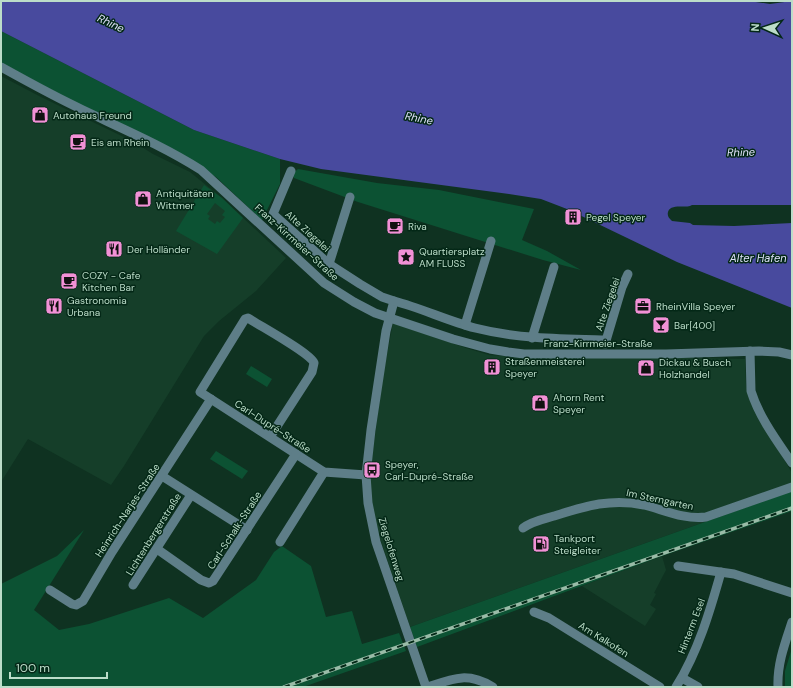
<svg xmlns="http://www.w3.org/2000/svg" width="793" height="688" font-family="'DM Sans',sans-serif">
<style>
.built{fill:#153e29}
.green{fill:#0c5233;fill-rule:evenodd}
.water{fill:#484a9e}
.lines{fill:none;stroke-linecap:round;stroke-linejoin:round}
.minor{stroke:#5e7e88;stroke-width:9}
.rail-casing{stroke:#99bba7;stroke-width:3.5}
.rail{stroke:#042817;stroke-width:2;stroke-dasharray:6;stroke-linecap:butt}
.labels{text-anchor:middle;stroke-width:3;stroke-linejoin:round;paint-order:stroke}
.poi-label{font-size:10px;fill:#bcddc9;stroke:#042817;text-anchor:start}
.street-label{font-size:10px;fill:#bcddc9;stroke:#042817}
.water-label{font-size:11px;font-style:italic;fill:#dee1f9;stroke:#042817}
</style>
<rect width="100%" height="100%" fill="#0f3221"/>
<g class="built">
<path d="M1,76L41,97L132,141L153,154L190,172L222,198L286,258L256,291L219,321L204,336L124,466L111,485L28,439L1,482Z"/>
<path d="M393,323L466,348L489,355L515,357L538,358L651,357L745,359L746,384L750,401L792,473V491L410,627L373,518L369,481L383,375Z"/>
<path d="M662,556L666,570L654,593L656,594L650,605L656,609L645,626L582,586Z"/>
</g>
<g class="green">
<path d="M1,31L194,130L280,159V184L262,220L216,177L1,63Z"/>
<path d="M298,169L377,183L439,190L534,209L522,240L547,251L581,270L543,260L358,202L294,178L292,174Z"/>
<path d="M204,185L222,198L243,218L217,254L176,231ZM215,203L225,211L222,215L225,217L220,223L217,221L215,224L208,219L210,216L207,214Z"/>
<path d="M251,366L272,379L267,387L246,374Z"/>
<path d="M216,451L248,471L242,479L210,459Z"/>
<path d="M792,491V511L662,556L417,647L410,627Z"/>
<path d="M84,530L34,610L59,630L89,624L169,598L203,618L256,580L274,552L282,546L311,566L326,617L352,611L362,644L399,633L406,651L303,687H1V584L57,556Z"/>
<path d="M792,648V687H785V671Z"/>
</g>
<path class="water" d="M1,1H749L770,4L792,1V205H692C686,209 671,203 668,212C667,216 669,218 672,221L690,223L693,225L734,226L792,223V308L677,262L567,209L541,199L509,194L321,169L280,159L194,130L1,31Z"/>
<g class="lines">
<g class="minor">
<path d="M1,67C28,82 55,97 83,110C123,129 163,146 201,170L324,283L354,302L375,313L453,339L490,349L508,352L524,354H666L759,351L779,352L792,355"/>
<path d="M291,171L273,214L329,264L360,284L382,297L394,301L386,331L371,430L366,475L368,503L376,542L426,687"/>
<path d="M329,264L350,197"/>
<path d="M394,301C421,308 448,321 475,328C518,339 562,339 606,340"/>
<path d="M465,325L491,241"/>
<path d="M532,338L554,267"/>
<path d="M605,344L622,287L628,274"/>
<path d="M750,351L751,391C759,417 777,441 792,463"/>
<path d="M270,437L312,372L314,363C310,353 260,326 248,318L245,319L200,392L324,472L366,475"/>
<path d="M162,476L247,530"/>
<path d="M523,528C532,521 544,519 554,516C586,506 611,498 644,505C664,510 685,520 706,517L792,487"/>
<path d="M280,542L324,472"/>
<path d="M157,549L201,580L209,583L213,581L296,454"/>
<path d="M678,566L734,574L792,593"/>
<path d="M133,585L191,495"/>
<path d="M50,590L72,604L76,605L83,601L112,552L211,399"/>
<path d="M534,612L549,618L660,687"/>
<path d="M682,678L698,687"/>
<path d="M428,687C454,678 468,672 493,687"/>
<path d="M676,687C698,652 710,611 721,572"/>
<path d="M778,687C777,664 785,643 792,622"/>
</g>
<g class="rail-casing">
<path id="rail" d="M284,687L792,508"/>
</g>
<use href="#rail" class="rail"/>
</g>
<defs>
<g id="shop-square" transform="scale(0.9)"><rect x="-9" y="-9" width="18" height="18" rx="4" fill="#f291d6" stroke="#042817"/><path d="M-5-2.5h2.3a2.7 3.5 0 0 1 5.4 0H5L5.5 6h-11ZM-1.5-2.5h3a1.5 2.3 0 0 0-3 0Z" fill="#111"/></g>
<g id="cafe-square" transform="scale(0.9)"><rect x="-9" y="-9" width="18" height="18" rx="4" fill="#f291d6" stroke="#042817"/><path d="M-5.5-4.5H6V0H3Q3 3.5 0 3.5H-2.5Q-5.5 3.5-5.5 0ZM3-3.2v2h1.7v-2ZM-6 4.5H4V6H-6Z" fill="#111"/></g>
<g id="building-square" transform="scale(0.9)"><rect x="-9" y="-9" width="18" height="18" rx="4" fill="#f291d6" stroke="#042817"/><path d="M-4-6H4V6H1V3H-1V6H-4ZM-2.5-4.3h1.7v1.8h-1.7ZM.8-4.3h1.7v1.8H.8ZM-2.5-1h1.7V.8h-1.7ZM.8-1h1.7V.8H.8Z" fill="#111"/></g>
<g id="restaurant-square" transform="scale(0.9)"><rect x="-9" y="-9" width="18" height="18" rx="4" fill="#f291d6" stroke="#042817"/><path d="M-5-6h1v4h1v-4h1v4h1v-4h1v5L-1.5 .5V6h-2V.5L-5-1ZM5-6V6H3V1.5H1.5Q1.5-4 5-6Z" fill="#111"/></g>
<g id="sight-square" transform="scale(0.9)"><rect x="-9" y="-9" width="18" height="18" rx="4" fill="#f291d6" stroke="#042817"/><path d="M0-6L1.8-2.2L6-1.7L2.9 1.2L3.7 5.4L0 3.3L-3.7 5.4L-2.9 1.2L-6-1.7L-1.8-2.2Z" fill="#111"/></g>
<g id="office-square" transform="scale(0.9)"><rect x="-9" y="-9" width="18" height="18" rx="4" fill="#f291d6" stroke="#042817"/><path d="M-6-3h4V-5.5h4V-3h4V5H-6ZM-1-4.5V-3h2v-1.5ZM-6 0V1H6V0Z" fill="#111"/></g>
<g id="bar-square" transform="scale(0.9)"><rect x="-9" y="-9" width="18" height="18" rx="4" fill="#f291d6" stroke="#042817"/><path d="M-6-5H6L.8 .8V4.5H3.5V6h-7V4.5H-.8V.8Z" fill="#111"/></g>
<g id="bus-square" transform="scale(0.9)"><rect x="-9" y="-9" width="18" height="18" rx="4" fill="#f291d6" stroke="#042817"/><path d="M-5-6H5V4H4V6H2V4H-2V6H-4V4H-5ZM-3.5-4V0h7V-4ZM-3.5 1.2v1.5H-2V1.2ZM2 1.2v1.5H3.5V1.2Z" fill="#111"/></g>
<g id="fuel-square" transform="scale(0.9)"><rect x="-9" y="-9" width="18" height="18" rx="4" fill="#f291d6" stroke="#042817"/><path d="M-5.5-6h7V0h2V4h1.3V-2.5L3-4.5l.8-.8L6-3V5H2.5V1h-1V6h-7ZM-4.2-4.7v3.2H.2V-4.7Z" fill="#111"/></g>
</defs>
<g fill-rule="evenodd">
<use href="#shop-square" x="40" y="115"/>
<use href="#cafe-square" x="78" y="142"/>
<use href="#shop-square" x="143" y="199"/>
<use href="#building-square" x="573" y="217"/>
<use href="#cafe-square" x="395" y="226"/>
<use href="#restaurant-square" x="114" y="249"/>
<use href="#sight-square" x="406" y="257"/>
<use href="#cafe-square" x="69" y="281"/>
<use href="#restaurant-square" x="54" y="306"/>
<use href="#office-square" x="643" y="306"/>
<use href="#bar-square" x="661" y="325"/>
<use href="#building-square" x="492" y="367"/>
<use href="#shop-square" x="646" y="368"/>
<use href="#shop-square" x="540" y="403"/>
<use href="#bus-square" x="372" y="470"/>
<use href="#fuel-square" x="541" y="544"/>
</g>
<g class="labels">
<g class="poi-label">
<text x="53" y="119">Autohaus Freund</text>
<text x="91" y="146">Eis am Rhein</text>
<text x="156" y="197">Antiquitäten<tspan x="156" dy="12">Wittmer</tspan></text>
<text x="586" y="221">Pegel Speyer</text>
<text x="408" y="230">Riva</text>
<text x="127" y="253">Der Holländer</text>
<text x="419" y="255">Quartiersplatz<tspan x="419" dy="12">AM FLUSS</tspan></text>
<text x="82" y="279">COZY - Cafe<tspan x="82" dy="12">Kitchen Bar</tspan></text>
<text x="67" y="304">Gastronomia<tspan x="67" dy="12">Urbana</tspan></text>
<text x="656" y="310">RheinVilla Speyer</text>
<text x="674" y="329">Bar[400]</text>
<text x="505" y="365">Straßenmeisterei<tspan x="505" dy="12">Speyer</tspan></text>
<text x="659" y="366">Dickau &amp; Busch<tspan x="659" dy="12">Holzhandel</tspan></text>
<text x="553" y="401">Ahorn Rent<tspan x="553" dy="12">Speyer</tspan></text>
<text x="385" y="468">Speyer,<tspan x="385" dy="12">Carl-Dupré-Straße</tspan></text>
<text x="554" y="542">Tankport<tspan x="554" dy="12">Steigleiter</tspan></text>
</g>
<g class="street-label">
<text transform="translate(308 231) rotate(42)" y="4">Alte Ziegelei</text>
<text transform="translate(297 242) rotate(42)" y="4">Franz-Kirrmeier-Straße</text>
<text transform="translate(607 304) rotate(-71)" y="4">Alte Ziegelei</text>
<text x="598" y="347">Franz-Kirrmeier-Straße</text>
<text transform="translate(273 426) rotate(33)" y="4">Carl-Dupré-Straße</text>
<text transform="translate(660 499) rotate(12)" y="4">Im Sterngarten</text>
<text transform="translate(127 510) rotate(-57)" y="4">Heinrich-Narjes-Straße</text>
<text transform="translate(234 530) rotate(-57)" y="4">Carl-Schalk-Straße</text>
<text transform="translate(153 534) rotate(-58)" y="4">Lichtenbergerstraße</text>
<text transform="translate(392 549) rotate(73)" y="4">Ziegelofenweg</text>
<text transform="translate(691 626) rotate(-69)" y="4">Hinterm Esel</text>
<text transform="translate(604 639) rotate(32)" y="4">Am Kalkofen</text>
</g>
<g class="water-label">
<text transform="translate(111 23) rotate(25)" y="4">Rhine</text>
<text transform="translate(419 118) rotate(11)" y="4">Rhine</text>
<text transform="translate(741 152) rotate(-1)" y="4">Rhine</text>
<text x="758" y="262">Alter Hafen</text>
</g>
</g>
<rect width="793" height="688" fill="none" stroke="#bcddc9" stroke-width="4"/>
<g transform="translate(765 28) rotate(273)" stroke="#042817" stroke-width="3" paint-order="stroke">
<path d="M0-3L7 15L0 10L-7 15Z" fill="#bcddc9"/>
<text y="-6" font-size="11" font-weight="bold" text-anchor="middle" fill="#bcddc9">N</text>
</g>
<path d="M10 672v6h97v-6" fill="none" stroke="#bcddc9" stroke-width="2"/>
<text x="16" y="672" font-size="12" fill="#bcddc9" stroke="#042817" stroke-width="3" paint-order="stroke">100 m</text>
</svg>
